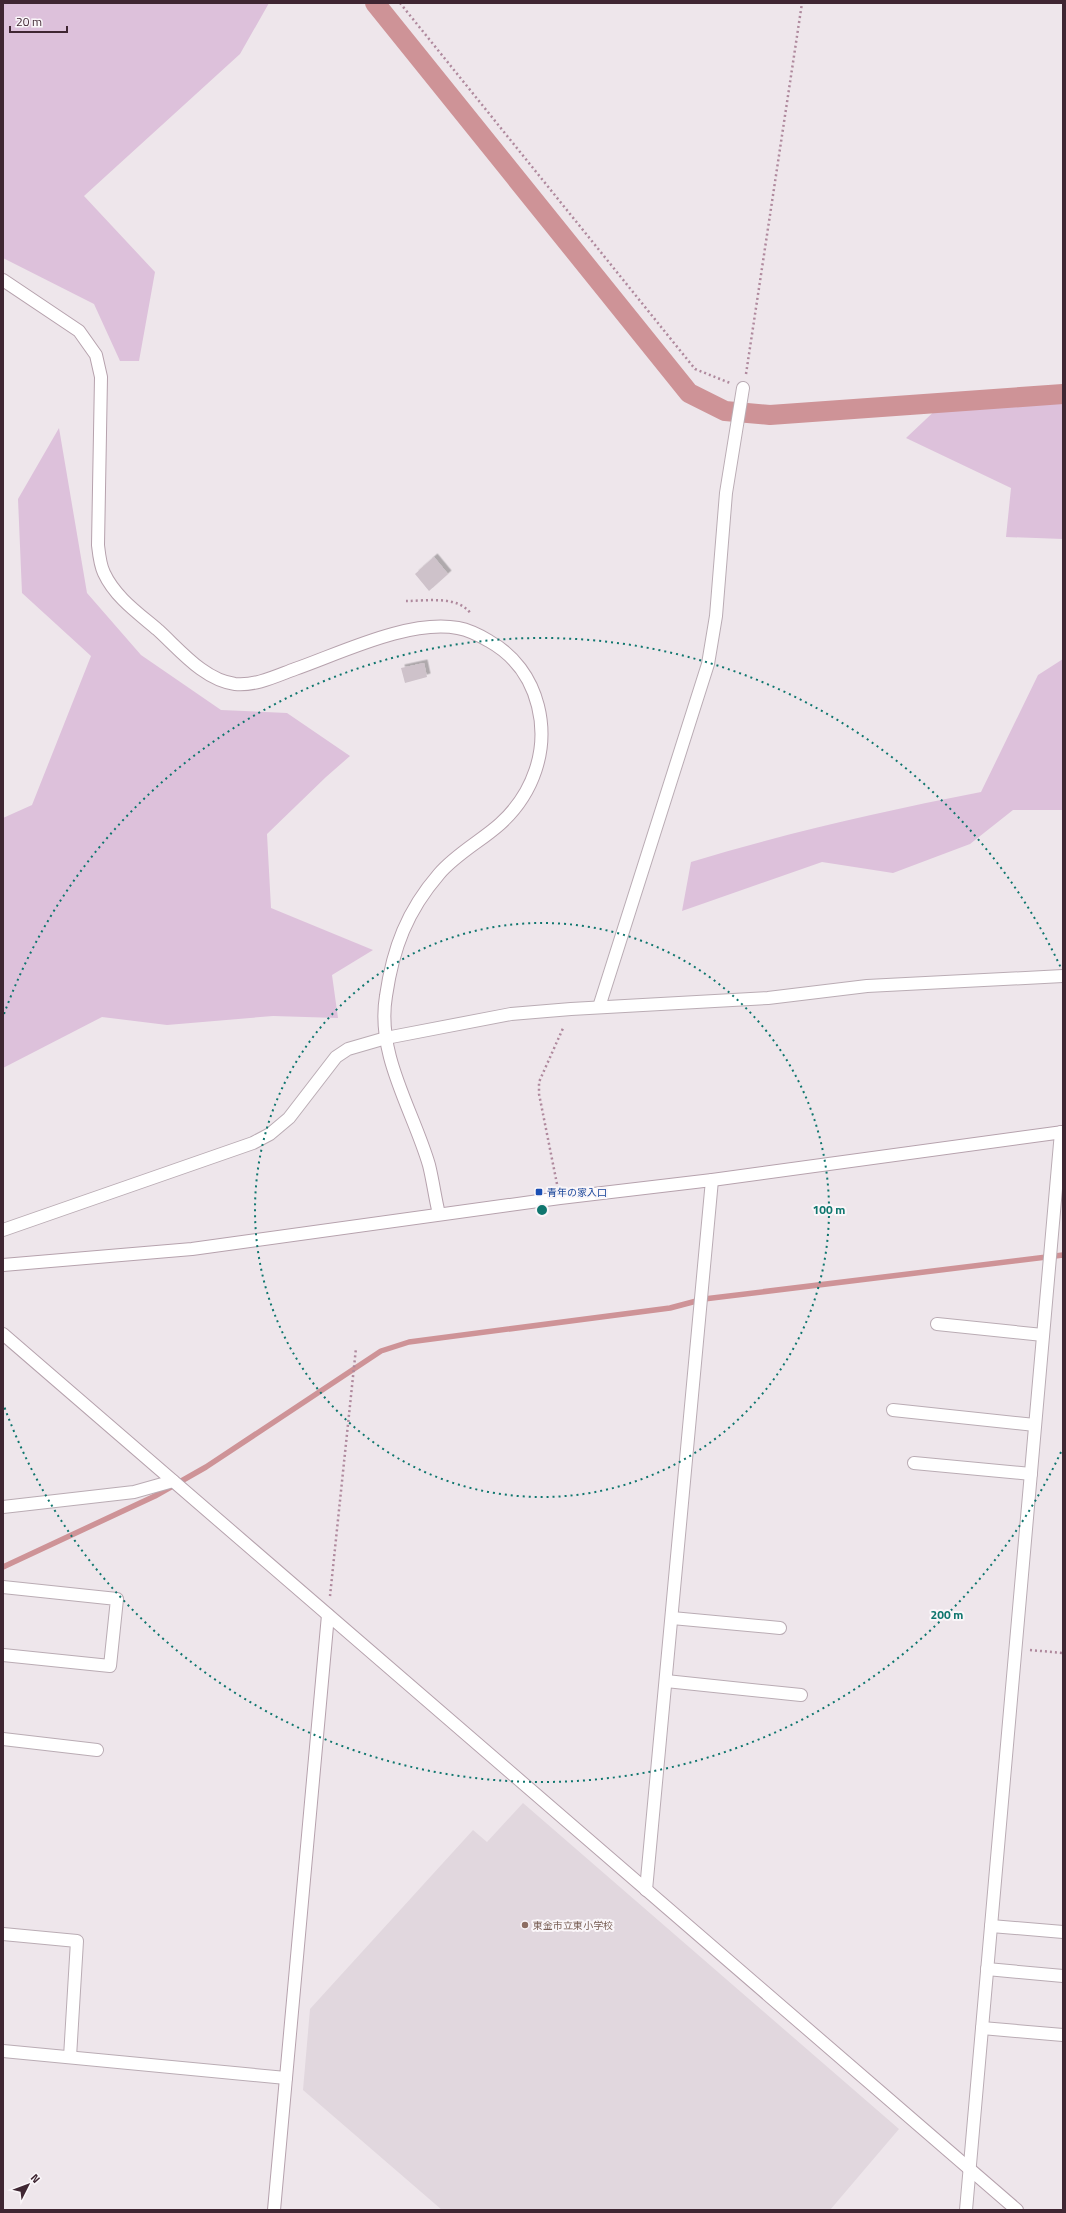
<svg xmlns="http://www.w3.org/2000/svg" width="1066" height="2213" font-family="'Titillium Web','Noto Sans JP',sans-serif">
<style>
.built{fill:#e1d7de}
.green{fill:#ddc1db}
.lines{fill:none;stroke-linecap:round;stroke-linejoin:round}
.stream{stroke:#ce9397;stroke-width:5.5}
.canal{stroke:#ce9397;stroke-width:20}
.building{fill:#cec2ca;filter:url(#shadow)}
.street-casing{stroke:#baacb4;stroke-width:14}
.secondary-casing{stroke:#b6a2ad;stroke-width:14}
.path{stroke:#af899d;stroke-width:2.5;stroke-dasharray:2 3;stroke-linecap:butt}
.street{stroke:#fff;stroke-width:12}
.secondary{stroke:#fff;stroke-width:12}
.ring{fill:none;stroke:#0f766e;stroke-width:2;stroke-dasharray:2 4}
.transit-dot{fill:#1a4fb4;stroke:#faf6f9;stroke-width:1.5}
.education-dot{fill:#8d6e63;stroke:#faf6f9;stroke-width:1.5}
.labels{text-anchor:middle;stroke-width:4;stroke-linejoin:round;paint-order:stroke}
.transit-label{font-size:10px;fill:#164399;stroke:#faf6f9;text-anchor:start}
.education-label{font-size:10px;fill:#785e54;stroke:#faf6f9;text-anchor:start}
.centre{fill:#0f766e;stroke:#faf6f9;stroke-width:2}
.ring-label{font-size:12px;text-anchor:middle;font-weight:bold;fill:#0f766e;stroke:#faf6f9;stroke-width:4;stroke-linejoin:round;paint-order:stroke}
</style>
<defs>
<filter id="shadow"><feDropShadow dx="3.5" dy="-3.5" stdDeviation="0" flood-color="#0004"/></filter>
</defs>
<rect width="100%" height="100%" fill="#eee6eb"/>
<path class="built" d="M523,1803L899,2129L830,2210H442L303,2090L310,2009L473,1830L487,1842Z"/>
<g class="green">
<path d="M3,3H269L240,54L84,196L155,272L139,361H120L94,304L3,258Z"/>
<path d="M1063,401V539L1006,537L1011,488L906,438L942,404Z"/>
<path d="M59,428L87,593L141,655L221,710L287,713L350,756L326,777L267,834L271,908L373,950L332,975L338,1018L273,1016L167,1025L102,1017L3,1068V818L32,805L91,656L22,593L18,499Z"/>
<path d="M1063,659V810H1013L970,844L893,873L822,862L682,911L691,862C786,833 883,811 981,792L1038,675Z"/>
</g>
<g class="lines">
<path class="stream" d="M3,1567L155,1496L206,1467L381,1351L409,1342L670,1308L704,1299L1063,1255"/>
<path class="canal" d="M375,3L689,393L725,411L770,415L1063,394"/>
</g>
<g class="building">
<path d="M434,557L448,574L429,591L415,574Z"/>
<path d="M424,663L427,677L405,683L401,668Z"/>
</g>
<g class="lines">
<g class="street-casing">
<g id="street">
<path d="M599,1007L708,664L716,616L726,493L743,388"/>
<path d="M3,1230L253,1143L270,1134L289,1118L336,1057L348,1049L386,1038L511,1014L571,1009L768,998L867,986L1063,976"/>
<path d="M937,1324L1043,1335"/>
<path d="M893,1410L1035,1425"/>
<path d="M914,1463L1031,1474"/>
<path d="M3,1507L134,1492L173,1481"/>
<path d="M3,1587L117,1599L110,1666L3,1655"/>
<path d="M672,1618L780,1628"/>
<path d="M666,1681L801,1695"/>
<path d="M3,1739L97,1750"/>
<path d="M646,1890L712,1180"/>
<path d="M991,1926L1063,1932"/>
<path d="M3,1934L77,1941L70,2057"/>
<path d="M987,1969L1063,1976"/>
<path d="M982,2028L1063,2035"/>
<path d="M3,2051L286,2078"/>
<path d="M966,2210L1061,1132"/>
</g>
</g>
<g class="secondary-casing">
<g id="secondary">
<path d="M3,280L79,331L96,355L101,377L98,545C99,554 100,565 104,573C115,597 138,613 158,630C180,650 204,680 235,684C256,686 276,676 295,669C341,653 409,619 458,628C469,630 479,635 489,641C514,655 531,678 538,706C549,750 533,794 500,824C481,841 456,854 439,874C407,911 393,948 386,996C376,1055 413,1110 429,1165C433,1181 435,1198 439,1214"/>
<path d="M3,1265L192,1249L560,1198L712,1180L1063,1132"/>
<path d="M3,1334L1017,2210"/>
<path d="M274,2210L328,1615"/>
</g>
</g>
<g class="path">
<path d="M400,3L695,369L730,383"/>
<path d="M746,374L802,3"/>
<path d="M406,601C427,601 458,595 471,614"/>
<path d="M557,1184L539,1094V1082L564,1026"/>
<path d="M330,1596L356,1348"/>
<path d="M1030,1650L1063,1653"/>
</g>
<use href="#street" class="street"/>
<use href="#secondary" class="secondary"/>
</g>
<g class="ring">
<circle cx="542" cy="1210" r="287"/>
<path d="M1061 1452A573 573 0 0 1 4 1406M4 1014A573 573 0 0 1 1061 968"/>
</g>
<rect class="transit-dot" x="535" y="1188" width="8" height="8" rx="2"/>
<circle class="education-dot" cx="525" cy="1925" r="4"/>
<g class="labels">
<g class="transit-label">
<text x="547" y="1196">青年の家入口</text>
</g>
<g class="education-label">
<text x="533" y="1929">東金市立東小学校</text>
</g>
</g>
<circle cx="542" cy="1210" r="6" class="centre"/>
<g class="ring-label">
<text x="829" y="1214">100 m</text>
<text x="947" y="1619">200 m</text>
</g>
<rect width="1066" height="2213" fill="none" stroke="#3f2632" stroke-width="8"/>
<g transform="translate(28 2185) rotate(48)" stroke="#faf6f9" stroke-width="3" paint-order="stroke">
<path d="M0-3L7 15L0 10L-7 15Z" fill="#3f2632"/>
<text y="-6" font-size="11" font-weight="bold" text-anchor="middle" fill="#3f2632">N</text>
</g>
<path d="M10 26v6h57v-6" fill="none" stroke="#3f2632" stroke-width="2"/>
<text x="16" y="26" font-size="12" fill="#3f2632" stroke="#faf6f9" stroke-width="3" paint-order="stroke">20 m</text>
</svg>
